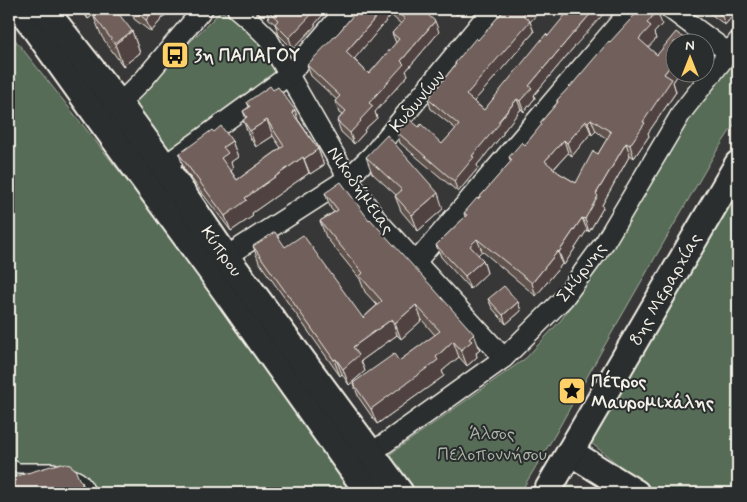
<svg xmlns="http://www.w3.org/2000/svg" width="747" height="502" font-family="Mynerve,sans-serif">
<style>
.green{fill:#566c57;stroke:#a5aea0}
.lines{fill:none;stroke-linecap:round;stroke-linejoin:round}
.lane-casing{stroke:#f4f1e8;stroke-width:12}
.street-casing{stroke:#f4f1e8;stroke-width:22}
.secondary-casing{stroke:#f4f1e8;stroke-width:30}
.lane{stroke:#2a2d2e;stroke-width:9}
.street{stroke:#2a2d2e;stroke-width:19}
.secondary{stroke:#2a2d2e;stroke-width:26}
.wall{fill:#61524e;stroke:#f4f1e8;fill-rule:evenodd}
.shaded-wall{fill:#4f4240;stroke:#f4f1e8}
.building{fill:#715f5b;stroke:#f4f1e8;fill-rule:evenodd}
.labels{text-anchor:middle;stroke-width:4;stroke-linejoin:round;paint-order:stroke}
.poi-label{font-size:18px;font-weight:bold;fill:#f4f1e8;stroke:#2a2d2e;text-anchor:start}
.street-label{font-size:18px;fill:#f4f1e8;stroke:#2a2d2e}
.park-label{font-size:18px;fill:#adb5a7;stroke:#2a2d2e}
</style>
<rect width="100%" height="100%" fill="#383737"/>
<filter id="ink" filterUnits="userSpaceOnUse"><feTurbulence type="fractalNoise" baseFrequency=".02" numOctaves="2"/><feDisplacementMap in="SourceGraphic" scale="10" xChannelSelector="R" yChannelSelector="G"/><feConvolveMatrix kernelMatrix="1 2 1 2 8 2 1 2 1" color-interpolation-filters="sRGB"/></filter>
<g filter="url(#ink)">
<g class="green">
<path d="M221,11L260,36L284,72L166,155L129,103Z"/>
<path d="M9,32L227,307L361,493H9Z"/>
<path d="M738,55V119L714,155L602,350L556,433L520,493H414L405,486L386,457L526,358L561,320L615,243L688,119Z"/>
<path d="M738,179V493H654L586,439Z"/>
<path d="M567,483L586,493H559Z"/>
</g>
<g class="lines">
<g class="lane-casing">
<g id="lane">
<path d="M9,463L18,468H54"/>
<path d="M67,472C81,476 85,479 91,493"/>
</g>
</g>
<g class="street-casing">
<g id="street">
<path d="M237,9L251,21L267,37L348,178L377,220L504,358"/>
<path d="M670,9L729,53"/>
<path d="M119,104L144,79L203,9"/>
<path d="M164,166L289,75L346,9"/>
<path d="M416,262L631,9"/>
<path d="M216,263L348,178L372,155L492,9"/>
<path d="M370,454L504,358L564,298L605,242L682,112L738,41"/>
</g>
</g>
<g class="secondary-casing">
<g id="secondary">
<path d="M21,9L99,118L209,268L369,493"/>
<path d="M44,9L119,104L164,166L226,257L400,493"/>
<path d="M570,452L636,493"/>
<path d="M546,493L738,164"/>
</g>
</g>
<use href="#lane" class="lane"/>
<use href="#street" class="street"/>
<use href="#secondary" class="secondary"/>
</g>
<g class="wall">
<path d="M81,9H101L88,19Z"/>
<path d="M131,9H170L151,32L134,19Z"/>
<path d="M266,9H328L315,24V26L293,49L279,35L275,24L269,19Z"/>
<path d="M365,9H421L439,32L406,71L408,75L375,112L377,118L364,130L365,132L354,144L341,132L337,121L342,115L339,113L335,101L337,100L311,76L307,65ZM391,15L401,24L392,33L396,43L369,74L354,59Z"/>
<path d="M450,9H463L457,15Z"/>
<path d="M706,9H738L725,25L707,11Z"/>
<path d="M93,15L132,31L140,53L123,66L102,37Z"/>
<path d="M530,22L534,32L474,101L484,110L548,36L574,47L534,95L535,98L524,112L521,109L503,132V134L477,165L478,168L458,192L400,143L397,132L419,127L442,144L456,129L431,109L428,99L455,65V63L478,40Z"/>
<path d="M662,24L654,33L656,39L648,47L674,72H680L673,82L676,92L648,133L649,136L634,158L630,155L602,205L603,208L589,232L587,230L564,265L562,264L536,296L482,251L478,255L483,260L487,273L470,289L441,257L436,245L465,217L464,213L478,199L511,162L509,157L525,145L542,125L540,123L557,103V100L570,87L610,42ZM596,131L607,139L598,154L576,183L559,173L554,169L568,153L572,156L591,133L592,135Z"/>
<path d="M247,102L299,121L318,149L324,165L310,174L309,173L252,213L253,216L231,231L184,169L179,154L214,132L232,141L238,157L231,162L233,169L231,171L237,180L281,148L273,136L256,147L249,136L243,120L246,119L243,111L249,107Z"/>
<path d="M366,157L443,209L418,231L401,211L395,196L396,195L372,173Z"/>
<path d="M325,193L369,220L480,350L476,353L477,357L467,366L459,357L442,371L444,376L377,424L359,398L353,383L399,361L435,335L422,320L401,339L397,335L361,361L365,371L349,385L342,374L340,376L259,262L253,246L285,247L363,318L377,305L365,292L360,279L326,237L320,221L334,212L331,209Z"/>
<path d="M488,299L518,302L521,311L506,324L492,308Z"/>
</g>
<g class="shaded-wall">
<path d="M84,9H101L88,19Z"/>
<path d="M155,9H170L151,32L146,20Z"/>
<path d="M315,9H328L315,24V26L293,49L289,38Z"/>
<path d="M383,9H389L391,15L351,63L346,52Z"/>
<path d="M455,9H463L457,15Z"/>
<path d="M529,9H542L530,22L534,32L470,106L466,95L523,15Z"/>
<path d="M549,9H554L551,13Z"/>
<path d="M595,9H608L574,47L534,95L535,98L524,112L520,101L529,86L570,37Z"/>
<path d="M728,9H738L725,25L722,16Z"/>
<path d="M657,11L662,24L654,33L656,39L644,52L639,39L647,23Z"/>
<path d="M435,21L439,32L406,71L408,75L375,112L377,118L364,130L365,132L354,144L350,133L360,120L369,103L401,61Z"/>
<path d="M132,31L140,53L123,66L115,44Z"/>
<path d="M674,61V72H680L673,82L676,92L648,133L649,136L634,158L630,145L643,122L664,74Z"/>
<path d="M517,99L521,109L503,132V134L477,165L478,168L458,192L454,181L472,156Z"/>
<path d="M295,110L300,126L292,112Z"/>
<path d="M591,119L596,131L592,135L588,122Z"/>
<path d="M267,120L273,136L256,147L250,131Z"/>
<path d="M586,121L591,133L572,156L567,143Z"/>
<path d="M564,140L568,153L549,174L545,161Z"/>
<path d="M232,141L238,157L231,162L233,169L227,173L221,158L223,147Z"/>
<path d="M626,143L630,155L602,205L603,208L589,232L585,219L596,194Z"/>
<path d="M318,149L324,165L310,174L304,159Z"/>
<path d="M303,157L309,173L252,213L253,216L231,231L225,216L245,198Z"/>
<path d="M438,193L443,209L418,231L412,215Z"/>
<path d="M582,218L587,230L564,265L559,252Z"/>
<path d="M477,239L482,251L475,258L470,246Z"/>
<path d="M558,251L562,264L536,296L532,283Z"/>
<path d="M483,260L487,273L470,289L465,276Z"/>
<path d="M518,302L521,311L506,324L503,315Z"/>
<path d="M416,305L422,320L401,339L395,323Z"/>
<path d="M392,319L397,335L361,361L365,371L349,385L343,369L353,347Z"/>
<path d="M474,334L480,350L476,353L477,357L467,366L461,350L469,339Z"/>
<path d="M453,341L459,357L442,371L444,376L377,424L371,409L436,357Z"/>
<path d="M336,359L342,374L340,376L334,360Z"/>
<path d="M82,482L86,493H81Z"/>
</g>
<g class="building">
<path d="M102,9H115L132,31L115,44L93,15Z"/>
<path d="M133,9H155L146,20Z"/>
<path d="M266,9H315L310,14L311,15L289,38L275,24L278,20Z"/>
<path d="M358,9H383L346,52L369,74L399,39L392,33L405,19L393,9H421L435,21L401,61L404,64L369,103L373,106L360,120L361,121L350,133L337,121L346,111L335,101L340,96L307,65L340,31Z"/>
<path d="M505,9H529L523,15L530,21L466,95L484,110L546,34L548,36L570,9L574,12L577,9H595L570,37L529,86L532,88L520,101L517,99L498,122L500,123L472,156L474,157L454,181L397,132L409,119L419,127L421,124L442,144L459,125L428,99L456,64L455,63L476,38L478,40Z"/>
<path d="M640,9H654L657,11L647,23L651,26L639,39L657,55L676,32L689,42H674V61L664,74L672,79L643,122L645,123L630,145L626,143L596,194L598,196L585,219L582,218L559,252L558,251L532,283L477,239L470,246L483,260L465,276L436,245L467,215L464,213L477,198L478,199L512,160L509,157L522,142L525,145L542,124L540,123L558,102L557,100L570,86V87L609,41L610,42ZM591,119L611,132L598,154L593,151L576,183L559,173L545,161L564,140L567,143L586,121L588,122Z"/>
<path d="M712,9H728L722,16Z"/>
<path d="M270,86L273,90L278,87L295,110L292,112L318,149L304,159L303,157L245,198L247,200L225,216L179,154L212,130L214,132L221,126L232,141L223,147L228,153L221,158L237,180L284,146L267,120L250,131L243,120L247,117L243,111L250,107L247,102Z"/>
<path d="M387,135L438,193L412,215L395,196L402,190L366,157Z"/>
<path d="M341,182L369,220L370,219L434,289L474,334L469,339L472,341L461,350L453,341L436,357L438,360L371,409L353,383L394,354L399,361L440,331L416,305L395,323L392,319L353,347L359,355L343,369L336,359L334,360L253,246L275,232L285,247L303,235L363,318L382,301L360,276L363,273L320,221L338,210L325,193Z"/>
<path d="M504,286L518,302L503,315L488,299Z"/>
<path d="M9,459L14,477L61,463L70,465L75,469L79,479L82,482V490L81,493H9Z"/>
</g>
</g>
<defs>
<g id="bus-square" transform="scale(1.4375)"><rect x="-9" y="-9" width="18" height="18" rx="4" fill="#ffd166" stroke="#2a2d2e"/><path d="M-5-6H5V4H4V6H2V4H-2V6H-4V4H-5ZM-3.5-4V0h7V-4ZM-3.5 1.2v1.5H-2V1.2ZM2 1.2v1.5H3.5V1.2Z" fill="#111"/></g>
<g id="sight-square" transform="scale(1.4375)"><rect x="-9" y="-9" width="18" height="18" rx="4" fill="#ffd166" stroke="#2a2d2e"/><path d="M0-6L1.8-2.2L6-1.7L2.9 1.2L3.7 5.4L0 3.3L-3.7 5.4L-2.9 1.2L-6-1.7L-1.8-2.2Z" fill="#111"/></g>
</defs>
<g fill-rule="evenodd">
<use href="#bus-square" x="175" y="55"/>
<use href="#sight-square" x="572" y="391"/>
</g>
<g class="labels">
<g class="poi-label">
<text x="194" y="61">3η ΠΑΠΑΓΟΥ</text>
<text x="591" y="387">Πέτρος<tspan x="591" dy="21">Μαυρομιχάλης</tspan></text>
</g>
<g class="street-label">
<text transform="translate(417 101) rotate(-50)" y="6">Κυδωνίων</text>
<text transform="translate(361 190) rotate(55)" y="6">Νικοδήμειας</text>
<text transform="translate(222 251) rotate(55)" y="6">Κύπρου</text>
<text transform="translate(581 272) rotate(-53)" y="6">Σμύρνης</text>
<text transform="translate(665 289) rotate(-60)" y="6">8ης Μεραρχίας</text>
</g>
<g class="park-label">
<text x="492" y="439">Άλσος<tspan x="492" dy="21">Πελοποννήσου</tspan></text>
</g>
</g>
<rect width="747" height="502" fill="none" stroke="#2a2d2e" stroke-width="30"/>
<rect x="15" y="15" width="717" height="472" fill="none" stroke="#f4f1e8" stroke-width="2" filter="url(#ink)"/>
<g transform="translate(690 58)"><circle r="24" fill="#2a2d2e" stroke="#7b7b78"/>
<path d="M0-4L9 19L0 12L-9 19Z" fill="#ffd166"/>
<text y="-8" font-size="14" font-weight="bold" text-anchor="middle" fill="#f4f1e8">N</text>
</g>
</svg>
